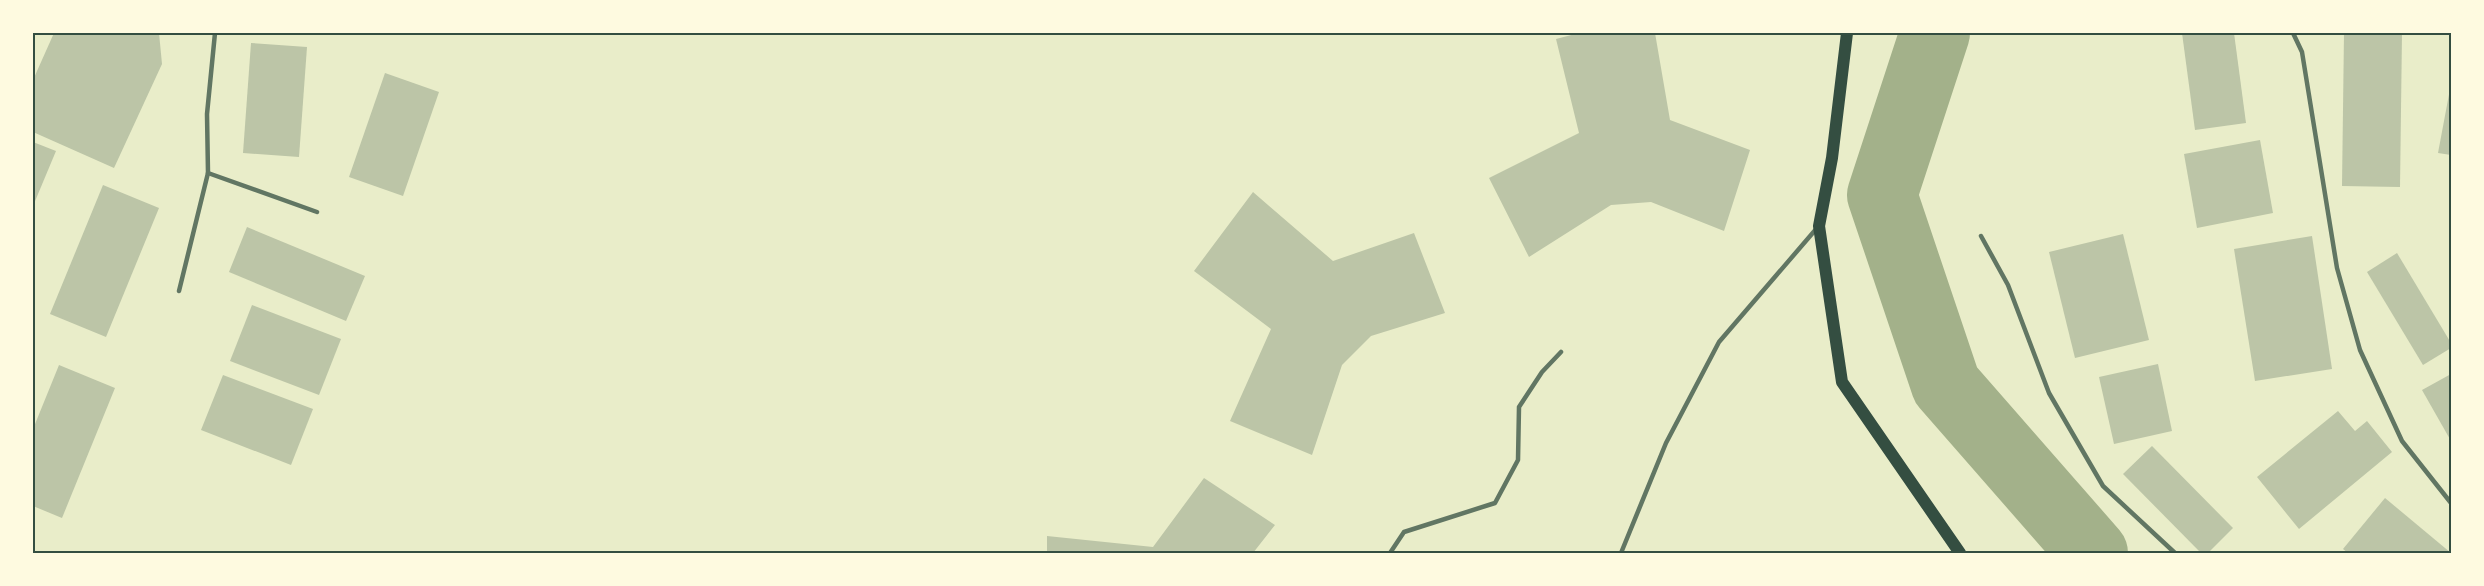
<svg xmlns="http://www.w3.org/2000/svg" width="2484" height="586" font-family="Lora,serif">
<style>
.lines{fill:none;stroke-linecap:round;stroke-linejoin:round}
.river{stroke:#a3b18a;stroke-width:70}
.building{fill:#bcc5a7}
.service{stroke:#617663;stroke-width:4.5}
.secondary{stroke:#344e41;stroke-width:12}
.neatline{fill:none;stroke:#344e41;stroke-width:2}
</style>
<rect width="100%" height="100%" fill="#e9edc9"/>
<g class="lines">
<path class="river" d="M1935,33L1882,195L1946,385L2093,553"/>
</g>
<g class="building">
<path d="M54,33H159L162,64L114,168L33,132V80Z"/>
<path d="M1579,33H1655L1670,120L1750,150L1724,231L1651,202L1611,205L1529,257L1489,178L1579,133L1556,39Z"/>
<path d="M2182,33H2234L2246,123L2195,130Z"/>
<path d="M2344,33H2402L2400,187L2342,186Z"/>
<path d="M251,43L307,47L299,157L243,153Z"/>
<path d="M385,73L439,92L403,196L349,177Z"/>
<path d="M2450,89H2451V155L2438,153Z"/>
<path d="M2260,140L2273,213L2197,228L2184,154Z"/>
<path d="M33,142L56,151L33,206Z"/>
<path d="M103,185L159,208L106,337L50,314Z"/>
<path d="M1253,192L1333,261L1414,233L1445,313L1371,336L1342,365L1312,455L1230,421L1271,329L1194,271Z"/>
<path d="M247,227L365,276L346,321L229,272Z"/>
<path d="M2123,234L2149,340L2075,358L2049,252Z"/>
<path d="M2312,236L2332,369L2255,381L2234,249Z"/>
<path d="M2397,253L2451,343V348L2423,365L2367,272Z"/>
<path d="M252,305L341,339L319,395L230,361Z"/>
<path d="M2158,364L2172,431L2114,444L2099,377Z"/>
<path d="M59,365L115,388L62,518L33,506V429Z"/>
<path d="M2451,374V441L2422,390Z"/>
<path d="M223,375L313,409L291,465L201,430Z"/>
<path d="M2338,411L2355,431L2367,421L2392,452L2299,529L2257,477Z"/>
<path d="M2152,446L2233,528L2208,553H2201L2123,474Z"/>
<path d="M1204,478L1275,525L1253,553H1047V536L1153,547Z"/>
<path d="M2385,498L2451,553H2348L2343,549Z"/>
</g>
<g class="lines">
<g class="service">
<path d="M2293,33L2302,52L2337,268L2360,350L2402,441L2451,503"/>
<path d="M208,173L317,212"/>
<path d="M1981,236L2008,285L2049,393L2103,486L2175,553"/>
<path d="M179,291L208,173L207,114L215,33"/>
<path d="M1390,553L1404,532L1495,503L1518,460L1519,407L1542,372L1561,352"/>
<path d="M1621,553L1666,443L1719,342L1817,228"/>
</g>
<path class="secondary" d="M1847,33L1832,158L1819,226L1842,382L1960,553"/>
</g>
<rect width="2484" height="586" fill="none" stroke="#fefae0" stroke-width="69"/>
<rect x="34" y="34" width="2416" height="518" class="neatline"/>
</svg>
